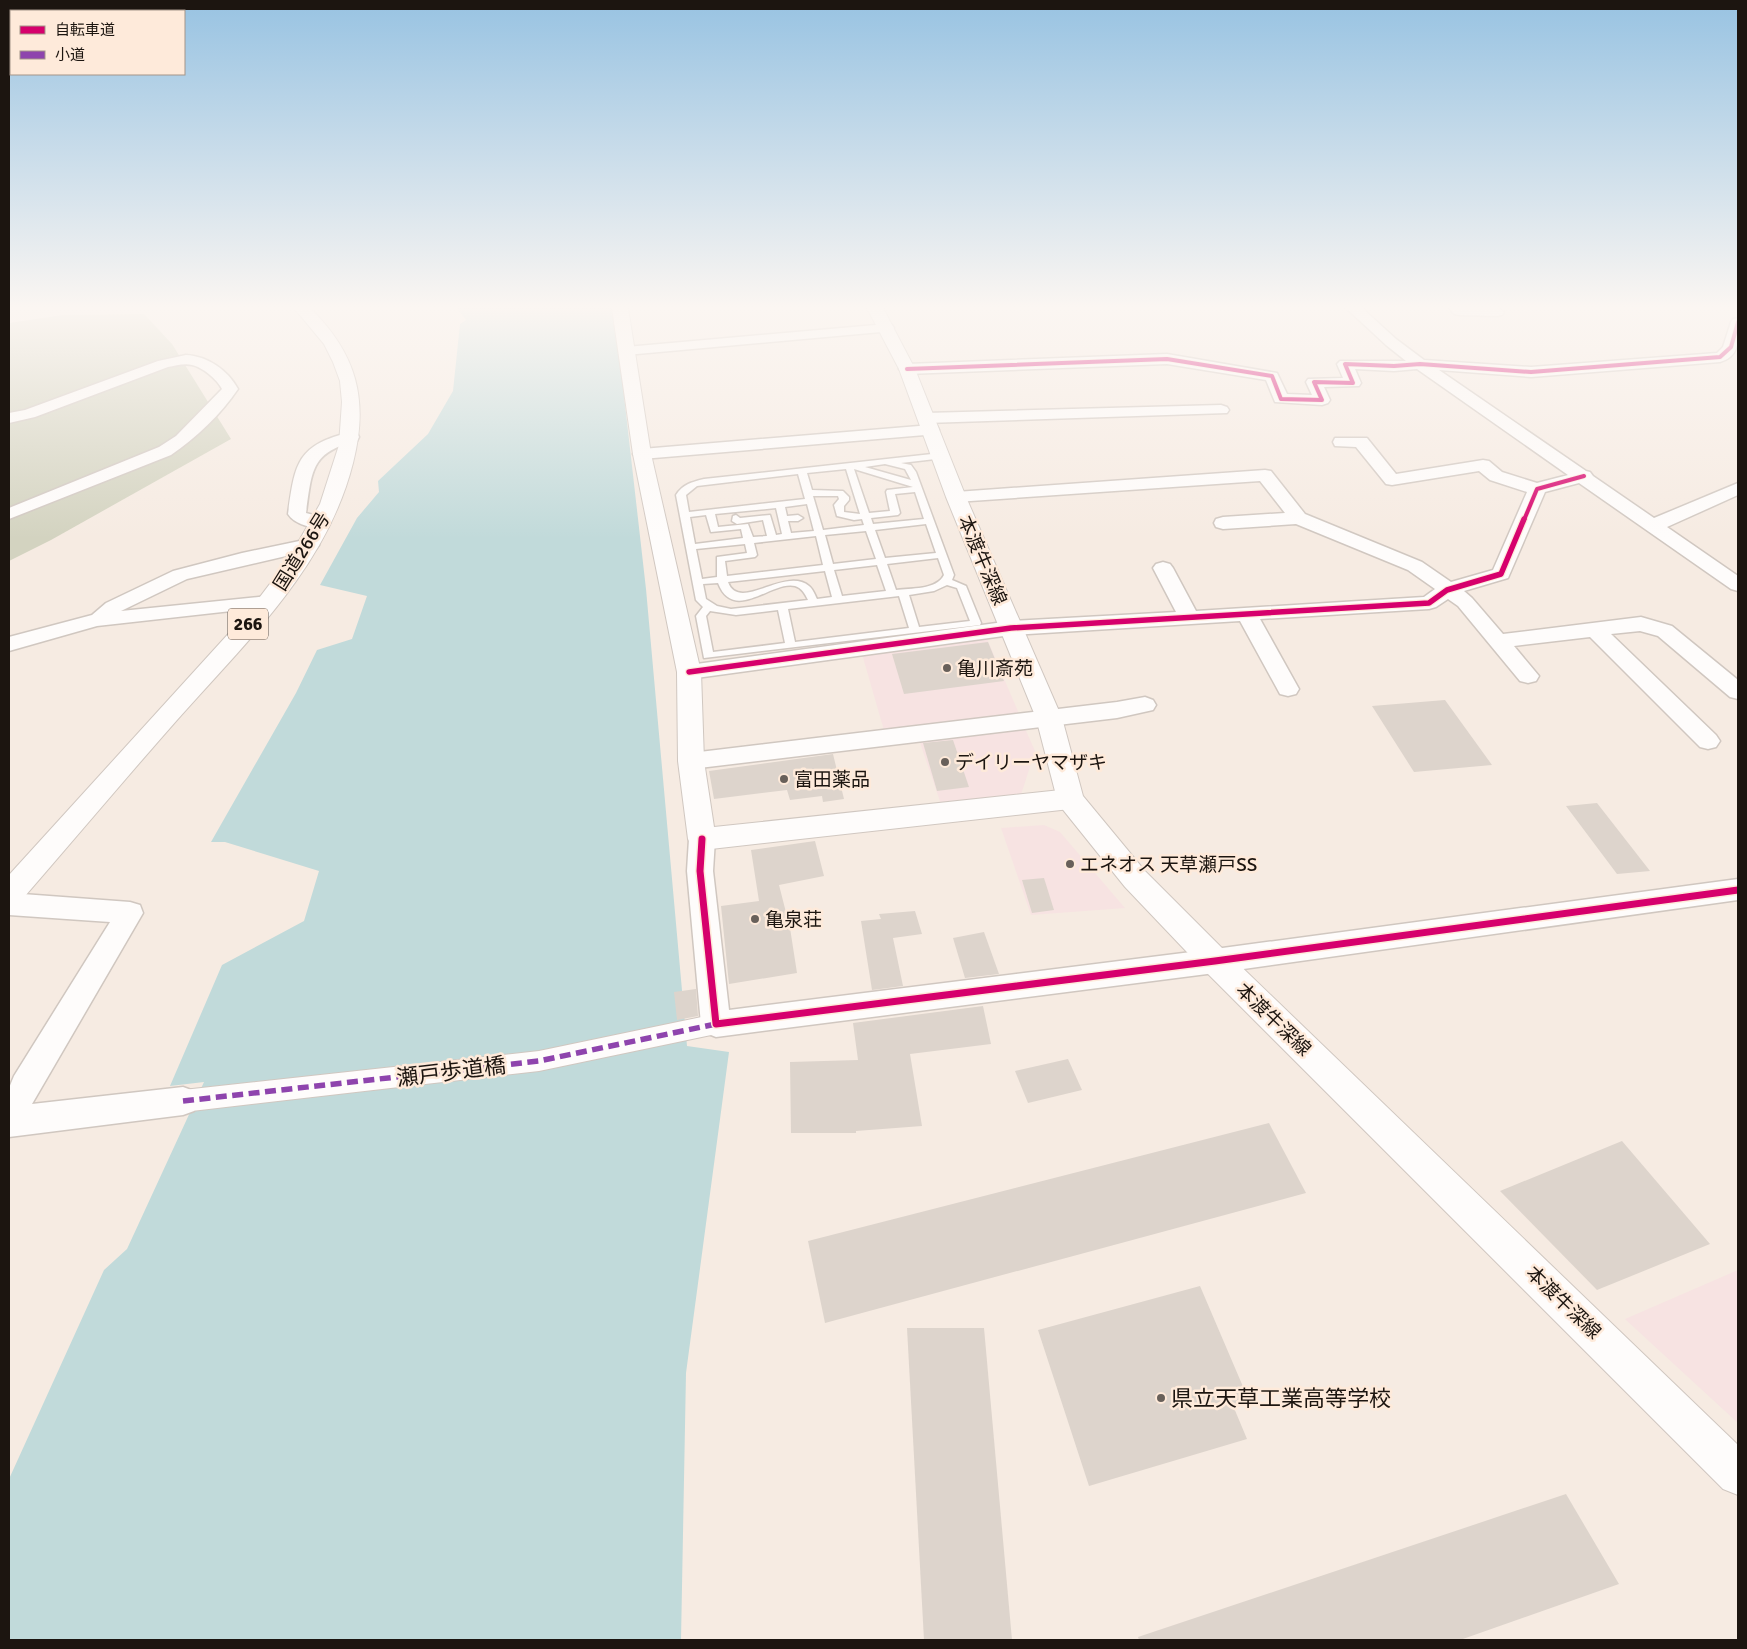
<svg xmlns="http://www.w3.org/2000/svg" width="1747" height="1649" font-family="Signika,'Noto Sans JP',sans-serif">
<style>
.commercial{fill:#f7e3e2}
.green{fill:#d3d3c0}
.water{fill:#c1dada}
.building{fill:#ddd4cc}
.lines{fill:none;stroke-linecap:round;stroke-linejoin:round}
.service-casing{stroke:#d0c7c0;stroke-width:3}
.pedestrian-casing{stroke:#d0c7c0;stroke-width:2}
.minor-casing{stroke:#d0c7c0;stroke-width:3}
.tertiary-casing{stroke:#d0c7c0;stroke-width:2}
.primary-casing{stroke:#d0c7c0;stroke-width:2}
.trunk-casing{stroke:#d0c7c0;stroke-width:2}
.service{fill:#fefcfb;fill-rule:evenodd}
.pedestrian{fill:#fefcfb;fill-rule:evenodd}
.minor{fill:#fefcfb;fill-rule:evenodd}
.tertiary{fill:#fefcfb;fill-rule:evenodd}
.primary{fill:#fefcfb;fill-rule:evenodd}
.trunk{fill:#fefcfb;fill-rule:evenodd}
.quiet{stroke:#8e44ad;stroke-width:5.5;stroke-dasharray:11 5.5;stroke-linecap:butt}
.cycleway-far2-casing{stroke:#feeada;stroke-width:5.5}
.cycleway-far1-casing{stroke:#feeada;stroke-width:8}
.cycleway-casing{stroke:#feeada;stroke-width:10}
.cycleway-far2{stroke:#d6006c;stroke-width:4}
.cycleway-far1{stroke:#d6006c;stroke-width:5.5}
.cycleway{stroke:#d6006c;stroke-width:7}
.poi-dot{fill:#68605a;stroke:#feeada;stroke-width:2}
.labels{text-anchor:middle;stroke-width:5;stroke-linejoin:round;paint-order:stroke}
.shield{fill:#feeada;stroke:#60554d;stroke-width:1}
.shield-label{font-size:18px;font-weight:bold;fill:#1c1510}
.street-label{font-size:19px;fill:#1c1510;stroke:#feeada}
.poi-label{font-size:19px;fill:#1c1510;stroke:#feeada;text-anchor:start}
.near-street-label{font-size:22px;fill:#1c1510;stroke:#feeada}
.near-poi-label{font-size:22px;fill:#1c1510;stroke:#feeada;text-anchor:start}
</style>
<rect width="100%" height="100%" fill="#f6ebe2"/>
<g class="commercial">
<path d="M987,639L1020,716L885,734L862,654Z"/>
<path d="M1023,724L1035,751L1020,798L941,804L918,737Z"/>
<path d="M1044,825L1060,832L1125,908L1031,915L1001,828Z"/>
<path d="M1738,1270V1423L1625,1319Z"/>
</g>
<path class="green" d="M144,314L172,344L231,439L51,540L9,561V323L63,315Z"/>
<path class="water" d="M457,308H614L646,589L687,1046L729,1052L686,1373L681,1640H9V1479L104,1270L127,1249L204,1082L170,1086L222,965L304,921L319,871L225,842H211L296,693L317,650L352,639L367,596L320,585L357,518L379,492L378,481L428,434L453,391L460,324L466,320Z"/>
<g class="building">
<path d="M988,642L1004,681L904,694L892,654Z"/>
<path d="M1445,700L1492,765L1414,772L1372,706Z"/>
<path d="M953,740L969,787L937,791L923,743Z"/>
<path d="M833,754L844,799L823,802L822,796L790,800L787,790L714,799L709,771Z"/>
<path d="M1597,803L1650,871L1617,874L1566,806Z"/>
<path d="M815,841L824,876L779,885L790,928L797,973L729,984L721,906L759,901L751,850Z"/>
<path d="M1044,878L1054,910L1032,913L1022,880Z"/>
<path d="M915,911L922,934L893,938L903,986L872,990L861,921L881,919L879,914Z"/>
<path d="M984,932L999,974L965,978L953,938Z"/>
<path d="M696,989L698,1016L677,1020L674,992Z"/>
<path d="M983,1006L991,1044L910,1054L922,1126L856,1131V1133H791L790,1062L858,1060L853,1023Z"/>
<path d="M1068,1059L1082,1090L1028,1103L1015,1071Z"/>
<path d="M1269,1123L1306,1193L825,1323L808,1241Z"/>
<path d="M1622,1141L1710,1244L1597,1290L1500,1191Z"/>
<path d="M1200,1286L1250,1403L1234,1408L1247,1439L1089,1486L1038,1330Z"/>
<path d="M907,1328H984L1012,1640H924Z"/>
<path d="M1566,1494L1619,1584L1460,1640H1139L1138,1637Z"/>
</g>
<g class="lines">
<g class="service-casing">
<path id="service" d="M941,453L945,456L944,458L901,463L911,465L916,472L954,575L952,580L966,586L981,623L980,625L704,658L696,616L703,607L696,600L676,495C683,484 692,482 704,479ZM885,464L905,469L911,480L865,467ZM846,469L860,514L844,512V506L849,500V497L843,491L812,490L807,473ZM854,469L913,487L887,490L886,492L890,511L869,513ZM798,474L805,499L689,512L686,495L697,486ZM915,492L924,519L873,524L871,518L898,515L900,513L895,494ZM813,496H838L839,499L834,505L837,516L854,520L862,519L864,525L823,530ZM807,504L814,531L791,533L788,521H798L803,518L798,515L787,516L785,507ZM776,508L782,534L776,535L770,515L740,518L736,515L733,516L732,521L737,524L763,520L767,536L753,537L748,524L718,527L715,514ZM706,515L711,532L741,529L743,538L695,544L690,517ZM926,524L936,553L885,558L875,530ZM866,531L876,559L833,564L825,535ZM816,536L823,565L727,576L725,561L755,557L757,555L754,543ZM745,544L747,553L717,557V577L702,579L696,549ZM938,558L944,575C937,590 910,588 896,590L887,564ZM877,565L886,591L842,596L834,570ZM825,571L832,597L817,599C815,595 813,589 809,586C785,566 739,613 728,582ZM718,583C734,624 772,580 795,586C802,588 805,594 808,600L731,609L717,606L706,599L703,584ZM947,585L957,588L970,621L919,627L909,595L934,591ZM899,596L909,628L795,642L788,609ZM778,610L785,643L713,652L706,616L710,611L736,615Z"/>
</g>
<g class="pedestrian-casing">
<path id="pedestrian" d="M716,1014L724,1017L727,1024L724,1031L716,1034L539,1071L183,1112L175,1109L171,1101L175,1093L183,1090L539,1051Z"/>
</g>
<g class="minor-casing">
<g id="minor">
<path d="M1346,308H1362L1396,339L1424,360L1531,367L1717,353L1723,347L1731,322L1733,319L1738,318C1738,336 1742,356 1720,362L1531,377L1439,370L1586,471L1590,472L1593,476L1654,518L1738,483V495L1667,527L1738,576V591L1731,589L1579,483L1545,492L1508,578L1464,591L1472,598L1503,634L1641,617L1672,626L1738,680V699L1730,697L1658,636L1640,631L1611,634L1716,735L1720,741L1716,747L1708,749L1700,747L1590,637L1514,646L1539,676L1536,681L1528,683L1520,681L1458,606L1448,599L1436,607L1429,609L1260,619L1299,689L1296,694L1288,696L1280,694L1240,621L1011,635L689,679L681,677L678,672L681,667L689,665L1011,621L1176,612L1153,568L1156,564L1163,562L1170,564L1173,568L1196,611L1424,597L1435,589L1408,570L1296,524L1223,529L1216,527L1214,523L1216,519L1223,517L1285,513L1260,481L956,502L950,501L947,497L950,493L956,492L1265,470L1271,471L1305,514L1422,562L1451,582L1493,570L1527,492L1490,480L1479,471L1392,485L1386,484L1356,447L1335,446L1333,442L1335,438H1367L1396,474L1483,460L1489,461L1502,472L1537,483L1568,475L1417,369L1394,371L1355,369L1361,383L1359,386L1324,387L1330,400L1328,403L1322,405L1275,402L1266,380L1167,364L907,374L902,372L899,369L902,366L907,364L1167,354L1277,373L1287,394L1312,395L1306,382L1308,379L1343,378L1337,364L1340,361H1406L1386,345Z"/>
<path d="M1449,308H1499L1504,312L1502,315L1497,316L1459,315L1454,314Z"/>
<path d="M887,324L892,325L894,328L892,331L626,355L621,354L619,351L621,348L626,347Z"/>
<path d="M186,355C207,356 228,370 238,389C221,414 196,438 171,455L9,519V508L159,447L176,436L222,389C217,379 202,367 192,365C184,363 175,366 168,367L35,417L9,423V413L25,410L158,361Z"/>
<path d="M1221,405L1227,407L1229,410L1227,413L926,423L920,421L918,418L920,415L926,413Z"/>
<path d="M931,425L937,426L939,430L937,434L642,459L636,458L633,454L636,450L642,449Z"/>
<path d="M351,432L357,433L359,437L357,441C311,452 312,470 306,513L328,519L330,523L328,527C315,530 295,525 288,514C295,463 297,445 351,432Z"/>
<path d="M309,539L316,541L319,545L316,549L187,579L121,611L268,596L275,598L278,602L275,606L97,626L9,651V637L92,615L106,603L173,571L242,553Z"/>
<path d="M1145,697L1153,700L1156,705L1153,710L1117,718L691,769L683,767L679,761L683,755L691,753L1117,702Z"/>
<path d="M702,829L711,832L715,839L713,871L729,1010L1215,949L1738,879V900L1215,973L716,1037L706,1033L701,1024L687,871L689,839L693,832Z"/>
<path d="M9,893L130,902L140,905L143,913L32,1104L183,1087L194,1091L198,1101L194,1111L183,1115L9,1137V1088L14,1076L110,922L9,915Z"/>
</g>
</g>
<g class="tertiary-casing">
<path id="tertiary" d="M612,308H628L651,454L701,672L704,761L714,827L1070,789L1080,792L1083,799L1080,806L1070,809L702,850L692,847L688,839L678,761L677,672L633,454Z"/>
</g>
<g class="primary-casing">
<path id="primary" d="M867,308H883L915,369L966,497L1062,718L1083,796L1145,871L1226,952L1738,1445V1495L1723,1489L1204,970L1125,887L1060,806L1057,799L1036,718L946,497L899,369Z"/>
</g>
<g class="trunk-casing">
<path id="trunk" d="M294,308H310C357,354 369,400 353,463C327,567 246,642 177,720C124,780 72,842 19,903L9,907V875L250,610L288,560L320,504L339,445L342,402L340,381L333,362L324,344Z"/>
</g>
<use href="#service" class="service"/>
<use href="#pedestrian" class="pedestrian"/>
<use href="#minor" class="minor"/>
<use href="#tertiary" class="tertiary"/>
<use href="#primary" class="primary"/>
<use href="#trunk" class="trunk"/>
<path class="quiet" d="M183,1101L539,1061L716,1024"/>
<g class="cycleway-far2-casing">
<g id="cycleway-far2">
<path d="M907,369L1167,359L1272,376L1281,399L1322,400L1314,382L1353,383L1345,364L1394,366L1420,364L1531,372L1720,357L1731,347L1738,322"/>
<path d="M1524,520L1537,489L1584,476"/>
</g>
</g>
<g class="cycleway-far1-casing">
<path id="cycleway-far1" d="M689,672L1011,628L1429,603L1447,590L1501,574L1524,519"/>
</g>
<g class="cycleway-casing">
<path id="cycleway" d="M702,839L700,871L716,1024L1215,961L1738,890"/>
</g>
<use href="#cycleway-far2" class="cycleway-far2"/>
<use href="#cycleway-far1" class="cycleway-far1"/>
<use href="#cycleway" class="cycleway"/>
</g>
<linearGradient id="sky" x2="0" y2="1"><stop stop-color="#98c3e2"/><stop offset="0.57" stop-color="#fbf6f2"/><stop offset="1" stop-color="#fbf6f2" stop-opacity="0"/></linearGradient>
<rect width="1747" height="539" fill="url(#sky)"/>
<g class="poi-dot">
<circle cx="947" cy="668" r="5"/>
<circle cx="945" cy="762" r="5"/>
<circle cx="784" cy="779" r="5"/>
<circle cx="1070" cy="864" r="5"/>
<circle cx="755" cy="919" r="5"/>
<circle cx="1161" cy="1398" r="5"/>
</g>
<g class="labels">
<rect class="shield" x="228" y="608.5" width="40" height="31" rx="4"/>
<g class="shield-label">
<text x="248" y="630">266</text>
</g>
<g class="street-label">
<text transform="translate(301 551) rotate(-58)" y="7">国道266号</text>
<text transform="translate(983 560) rotate(67)" y="7">本渡牛深線</text>
<text transform="translate(1274 1019) rotate(44)" y="7">本渡牛深線</text>
<text transform="translate(1564 1302) rotate(44)" y="7">本渡牛深線</text>
</g>
<g class="poi-label">
<text x="957" y="675">亀川斎苑</text>
<text x="955" y="769">デイリーヤマザキ</text>
<text x="794" y="786">富田薬品</text>
<text x="1080" y="871">エネオス 天草瀬戸SS</text>
<text x="765" y="926">亀泉荘</text>
</g>
<g class="near-street-label">
<text transform="translate(451 1071) rotate(-7)" y="8">瀬戸歩道橋</text>
</g>
<g class="near-poi-label">
<text x="1171" y="1406">県立天草工業高等学校</text>
</g>
</g>
<rect width="1747" height="1649" fill="none" stroke="#1c1510" stroke-width="20"/>
<rect x="10" y="10" width="175" height="65" fill="#feeada" stroke="#a49589"/>
<rect x="20" y="26" width="25" height="8" fill="#d6006c" stroke="#a49589"/>
<text x="55" y="35" font-size="15" fill="#1c1510">自転車道</text>
<rect x="20" y="51" width="25" height="8" fill="#8e44ad" stroke="#a49589"/>
<text x="55" y="60" font-size="15" fill="#1c1510">小道</text>
</svg>
